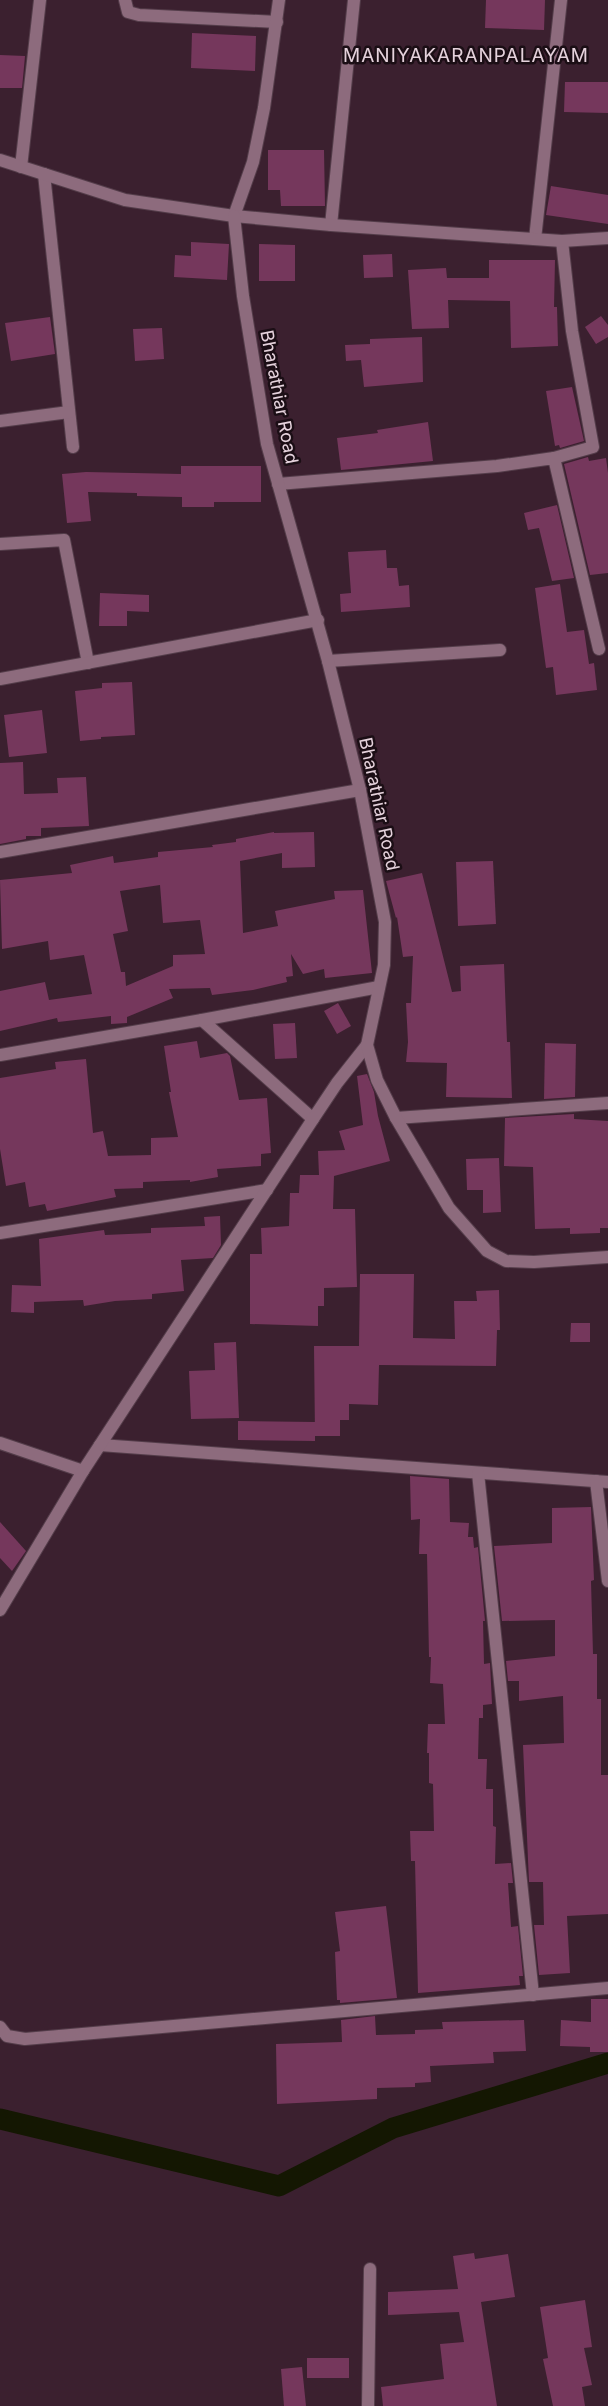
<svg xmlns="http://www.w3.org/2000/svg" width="608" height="2406" font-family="Inter,sans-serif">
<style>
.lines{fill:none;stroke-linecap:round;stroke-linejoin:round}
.canal{stroke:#141702;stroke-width:21}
.building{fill:#75375c;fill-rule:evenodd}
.lane-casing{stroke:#543d4a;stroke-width:14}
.street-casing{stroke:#543d4a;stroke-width:14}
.secondary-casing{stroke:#543d4a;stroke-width:14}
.lane{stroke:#8d6b7d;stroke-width:12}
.street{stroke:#8d6b7d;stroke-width:12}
.secondary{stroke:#8d6b7d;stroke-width:12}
.labels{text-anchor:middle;stroke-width:5;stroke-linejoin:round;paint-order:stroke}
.street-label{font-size:18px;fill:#e5d2dc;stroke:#1b0e15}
.neighbourhood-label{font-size:19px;letter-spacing:1px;fill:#e5d2dc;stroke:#1b0e15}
</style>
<rect width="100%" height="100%" fill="#3b202f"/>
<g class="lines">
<path class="canal" d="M0,2119L279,2186L393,2128L608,2063"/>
</g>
<g class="building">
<path d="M486,0H545L544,30L485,28Z"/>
<path d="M192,33L256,36L255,71L191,68Z"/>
<path d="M0,55L25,56L22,88H0Z"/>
<path d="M565,82H608V113L564,112Z"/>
<path d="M268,150H324L325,206H281L280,190H268Z"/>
<path d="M551,186L608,195V224L546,215Z"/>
<path d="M191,242L229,244L227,280L174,277L175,255L191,256Z"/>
<path d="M259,244L295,245V281H259Z"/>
<path d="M392,254L393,277L364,278L363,255Z"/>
<path d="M489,260H555L554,307H557L558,346L511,348L510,301L448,300L449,328L412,329L408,270L446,268L447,278H489Z"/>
<path d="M601,316L608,325V337L596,344L585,327Z"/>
<path d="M50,317L55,354L11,361L5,323Z"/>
<path d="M162,328L164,359L135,361L133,329Z"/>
<path d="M422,337L423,382L364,387L361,360L346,361L345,345L370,344V339Z"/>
<path d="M572,387L584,441L560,448L559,445L555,446L546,391Z"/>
<path d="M428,422L433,461L341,470L337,438L378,433L377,430Z"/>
<path d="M588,457L589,461L606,458L608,473V573L590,575L564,464Z"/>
<path d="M181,466H261V502H214V507H182V497L137,496V493L88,492L91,521L67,523L62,474L86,472L181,474Z"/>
<path d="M557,505L574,578L552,581L539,528L528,530L524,513Z"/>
<path d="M386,550L387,568H397L399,586L409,585L410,607L341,612L340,594L351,593L348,552Z"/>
<path d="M560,584L567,632L584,630L589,664L594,663L597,690L556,695L553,667L546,668L535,588Z"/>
<path d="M100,593L149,595V612L127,611V626H99Z"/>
<path d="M132,682L135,735L101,737V739L80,741L75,691L102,688V683Z"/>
<path d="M42,710L47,753L9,757L4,715Z"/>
<path d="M23,762L24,794L58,793L57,778L86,777L89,826L41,828V836H26V839L0,844V763Z"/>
<path d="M274,832V833L314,832L315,867L282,868V853L240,861L243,933L278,926L275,911L335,899L334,891L363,890L372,973L325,978L324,969L303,974L291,954L293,976L286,977L287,982L253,990L212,995L210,988L169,989L173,998L127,1017V1023L111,1024V1016L58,1022L57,1018L0,1031V991L45,982L49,1000L92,994L84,955L50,960L48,941L2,949L0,880L72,873L70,865L113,856L114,863L158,857V852L213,847L212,845L236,842V839ZM160,885L163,923L200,920L205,954L173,955V966L126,986L125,972H121L113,934L128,931L120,891Z"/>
<path d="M493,861L496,924L458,926L456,862Z"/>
<path d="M422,873L452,992L461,991L460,966L504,964L507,1042H510L512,1098L446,1097L447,1063L406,1062L408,1042L406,1003H411L413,956L403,957L397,917L396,918L386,881Z"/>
<path d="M338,1003L351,1026L337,1034L324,1011Z"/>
<path d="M295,1023L297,1058L275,1059L273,1024Z"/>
<path d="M197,1041L200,1058L227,1053L230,1056L239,1100L267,1098L271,1153L261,1154V1166L217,1169L218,1177L190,1182V1180L143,1182V1188L114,1189L116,1197L47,1211L45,1204L29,1207L25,1182L6,1186L0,1149V1078L56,1069L55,1062L86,1059L93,1133L103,1131L108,1156L151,1155V1138L178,1137L169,1092H171L164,1046Z"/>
<path d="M545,1043L576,1044L575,1097L544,1099Z"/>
<path d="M367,1074L374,1092L378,1116L390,1161L334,1176L333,1209H355L357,1287L324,1288V1306H318V1326L250,1324V1254H262L261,1228L289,1226L290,1193H299L300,1175H319L318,1151L345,1150L339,1131L363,1125L357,1076Z"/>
<path d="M574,1114V1119L608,1121V1228H600V1233L570,1234V1228L535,1229L533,1167L504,1166L505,1118Z"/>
<path d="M499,1158L501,1212L483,1213V1190H467L466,1159Z"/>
<path d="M220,1216L221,1245L213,1258L181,1260L184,1291L152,1294V1299L115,1301L84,1306L83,1300L34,1302V1313L11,1312L12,1285L41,1286L39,1239L104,1230L105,1235L151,1233V1228L205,1226L204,1217Z"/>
<path d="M360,1274H414L413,1338L455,1339L454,1301H477L476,1291L499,1290L500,1330H497L496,1366L379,1365L378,1405L349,1404V1420H340V1436H315L314,1346H359Z"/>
<path d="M571,1323H590V1342H570Z"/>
<path d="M236,1342L239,1418L191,1419L189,1371L215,1370L214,1343Z"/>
<path d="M238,1421L315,1422V1441L238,1440Z"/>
<path d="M410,1476L449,1479L450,1522L469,1523L468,1537H473L474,1548L478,1547L485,1621H483L484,1664L490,1663L492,1704L483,1705V1718H479L478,1759H487L486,1789H493V1826L496,1827L495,1864L511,1863L513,1883H508L511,1927L518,1926L523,1976H519L520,1985L418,1993L415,1861H411L410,1831H434L433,1784L429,1783V1753H427L428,1724H445L443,1684L430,1683L431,1657H429L427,1554H419L420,1519L411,1520Z"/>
<path d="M591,1507L594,1580L591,1581L593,1654H597V1699H601V1775H608V1914L567,1916L570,1973L539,1975L534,1925H544L543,1882H529L523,1745L564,1743L563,1696L519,1701V1681H508L506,1661L555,1656V1620L502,1621L494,1546L552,1543V1508Z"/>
<path d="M0,1522L26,1551L12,1571L0,1558Z"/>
<path d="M386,1906L397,1998L340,2003V2000H337L335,1952L340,1951L335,1912Z"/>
<path d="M591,1999H608V2052H590V2047L560,2046L561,2020L591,2022Z"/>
<path d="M375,2016L376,2035L415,2034V2030L443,2029L442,2022L524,2020L526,2051L493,2052L494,2063L430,2066L431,2082L415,2083V2087L377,2088V2099L277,2104L276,2044L342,2042L341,2020Z"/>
<path d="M474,2253L475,2259L508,2254L515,2297L481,2302L497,2406H383L381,2387L444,2379L440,2344L464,2342L459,2312L388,2315V2292L458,2289L453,2256Z"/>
<path d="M585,2300L592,2347L584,2348L592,2385L582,2387L585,2406H553L543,2359L548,2358L540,2307Z"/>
<rect x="307" y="2358" width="42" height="20"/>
<path d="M302,2367L306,2406H284L281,2369Z"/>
</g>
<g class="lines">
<g class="lane-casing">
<g id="lane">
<path d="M125,0L128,12L139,15L277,22"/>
<path d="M234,216L253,162L264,108L279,0"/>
</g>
</g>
<g class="street-casing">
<g id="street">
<path d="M21,167L40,0"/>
<path d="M44,174L73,447"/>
<path d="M331,225L354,0"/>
<path d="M535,239L561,0"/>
<path d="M0,421L69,412"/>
<path d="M554,458L593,447L572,331L562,241"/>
<path d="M278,484L497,466L554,458L599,649"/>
<path d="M0,544L64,540L88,663"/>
<path d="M328,661L500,650"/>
<path d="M0,679L318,620"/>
<path d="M0,852L360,790"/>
<path d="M202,1020L313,1119"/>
<path d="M0,1055L202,1020L379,987"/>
<path d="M396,1118L608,1103"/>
<path d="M0,1233L267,1190"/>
<path d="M0,1443L83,1471"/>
<path d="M100,1445L608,1482"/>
<path d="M478,1473L533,1995"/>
<path d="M596,1481L608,1581"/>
<path d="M0,1610L83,1471L313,1119L337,1083L367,1045"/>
<path d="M0,2027L7,2036L25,2039L608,1988"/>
<path d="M368,2406L370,2269"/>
</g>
</g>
<g class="secondary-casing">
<g id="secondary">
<path d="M0,160L125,200L234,216L331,225L562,241L608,238"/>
<path d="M234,216L243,296L267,444L328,661L360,790L385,922L384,965L367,1045L377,1080L396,1118L449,1208L487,1251L506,1261L534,1262L608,1257"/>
</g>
</g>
<use href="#lane" class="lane"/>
<use href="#street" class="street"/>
<use href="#secondary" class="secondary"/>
</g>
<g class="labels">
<g class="street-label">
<text transform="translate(279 397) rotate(79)" y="6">Bharathiar Road</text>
<text transform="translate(379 804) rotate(78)" y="6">Bharathiar Road</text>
</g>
<g class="neighbourhood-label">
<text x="466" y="62">MANIYAKARANPALAYAM</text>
</g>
</g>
</svg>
